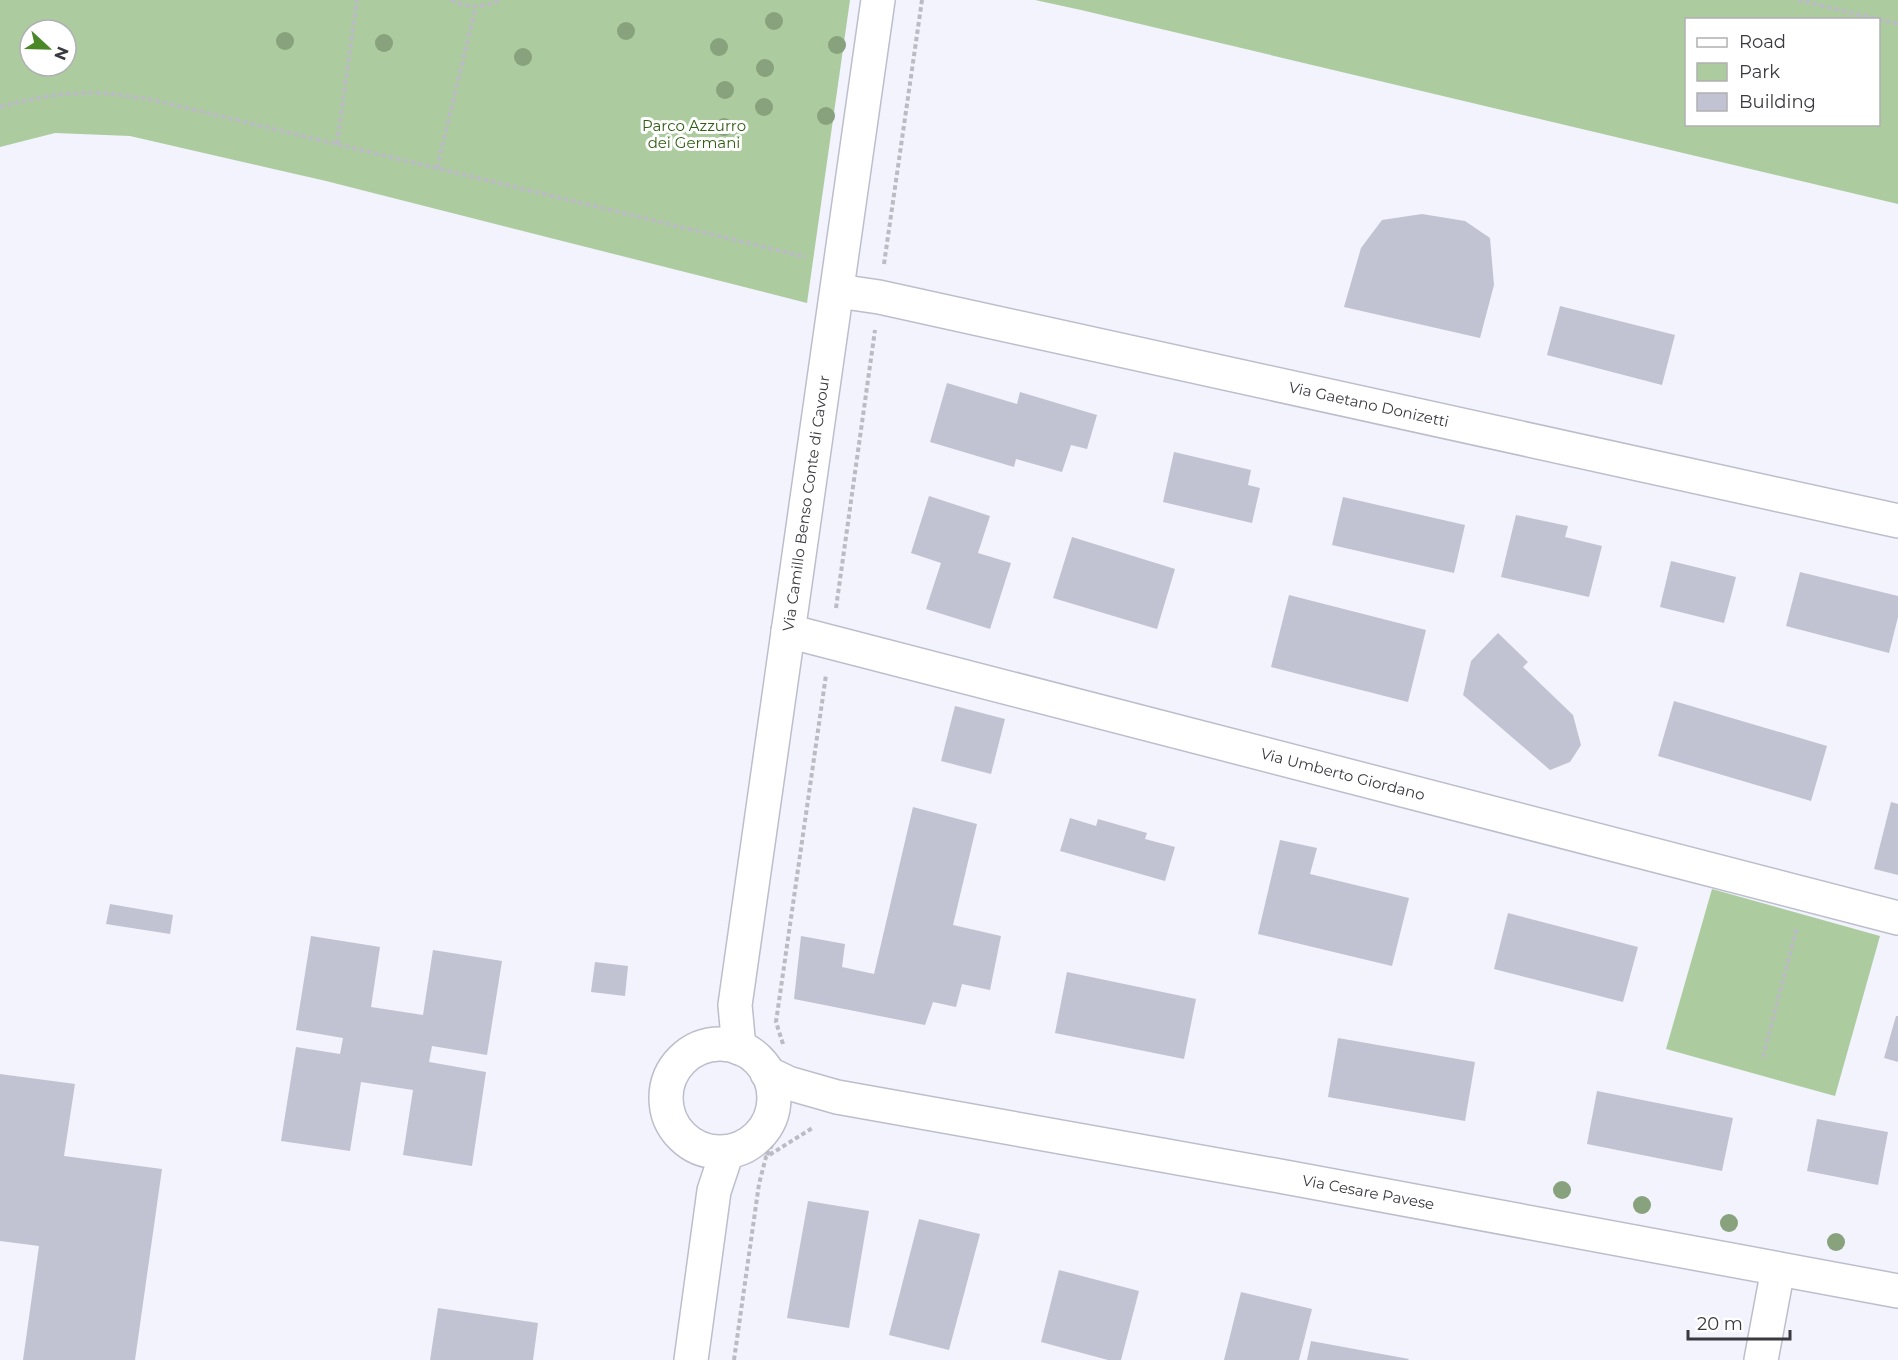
<svg xmlns="http://www.w3.org/2000/svg" width="1898" height="1360" font-family="Montserrat,sans-serif">
<style>
.green{fill:#accc9f;fill-rule:evenodd}
.building{fill:#c2c3d2}
.lines{fill:none;stroke-linecap:round;stroke-linejoin:round}
.minor-casing{stroke:#bdbecd;stroke-width:36}
.tertiary-casing{stroke:#bdbecd;stroke-width:36}
.path{stroke:#babbc3;stroke-width:4;stroke-dasharray:4.5 3;stroke-linecap:butt}
.minor{stroke:#fff;stroke-width:33}
.tertiary{stroke:#fff;stroke-width:33}
.tree{fill:#87a27c}
.labels{text-anchor:middle;stroke-width:6;stroke-linejoin:round;paint-order:stroke}
.park-label{font-size:15px;fill:#305f14;stroke:#fff}
.street-label{font-size:15px;fill:#39393f;stroke:#fff}
</style>
<rect width="100%" height="100%" fill="#f2f3fc"/>
<g class="green">
<path d="M0,0H850L807,303L326,181L130,136L55,133L0,147ZM30,30H66V66H30Z"/>
<path d="M1035,0H1898V204L1081,10ZM1686,20H1878V124H1686Z"/>
<path d="M1712,889L1880,936L1835,1096L1666,1049Z"/>
</g>
<g class="building">
<path d="M1422,214L1465,221L1490,238L1494,285L1480,338L1344,307L1361,248L1382,220Z"/>
<path d="M1560,306L1675,335L1662,385L1547,355Z"/>
<path d="M947,383L1017,404L1020,392L1097,415L1087,449L1071,445L1062,472L1016,459L1014,467L930,442Z"/>
<path d="M1174,452L1251,470L1248,485L1260,488L1252,523L1163,502Z"/>
<path d="M929,496L990,516L978,553L1011,563L990,629L926,609L941,563L911,553Z"/>
<path d="M1343,497L1465,525L1454,573L1332,545Z"/>
<path d="M1516,515L1568,526L1565,537L1602,546L1589,597L1501,577Z"/>
<path d="M1072,537L1175,569L1157,629L1053,598Z"/>
<path d="M1671,561L1736,577L1724,623L1660,607Z"/>
<path d="M1800,572L1898,596V617L1889,653L1786,626Z"/>
<path d="M1289,595L1426,630L1408,702L1271,667Z"/>
<path d="M1498,633L1528,662L1523,667L1573,715L1581,745L1570,762L1550,770L1463,695L1471,661Z"/>
<path d="M1674,701L1827,746L1811,801L1658,756Z"/>
<path d="M955,706L1005,719L991,774L941,761Z"/>
<path d="M1891,802L1898,804V875L1874,869Z"/>
<path d="M913,807L977,824L953,925L1001,936L990,990L962,984L956,1007L933,1002L925,1025L794,999L801,936L845,944L842,967L874,974Z"/>
<path d="M1070,818L1096,826L1098,819L1147,833L1145,839L1175,847L1165,881L1060,851Z"/>
<path d="M1280,840L1317,848L1310,874L1409,898L1392,966L1258,934Z"/>
<path d="M110,904L173,915L170,934L106,924Z"/>
<path d="M1508,913L1638,947L1623,1002L1494,969Z"/>
<path d="M311,936L380,947L371,1007L423,1015L433,950L502,961L487,1055L432,1046L429,1062L486,1072L472,1166L403,1155L413,1090L361,1082L350,1151L281,1141L296,1047L340,1054L343,1038L296,1030Z"/>
<path d="M595,962L628,966L625,996L591,992Z"/>
<path d="M1067,972L1196,999L1184,1059L1055,1033Z"/>
<path d="M1896,1016H1898V1062L1884,1058Z"/>
<path d="M1338,1038L1475,1062L1465,1121L1328,1097Z"/>
<path d="M0,1074L75,1084L64,1156L162,1169L135,1360H23L39,1246L0,1241Z"/>
<path d="M1597,1091L1733,1118L1722,1171L1587,1144Z"/>
<path d="M1817,1119L1888,1132L1878,1185L1807,1171Z"/>
<path d="M808,1201L869,1211L849,1328L787,1318Z"/>
<path d="M919,1219L980,1234L949,1350L889,1335Z"/>
<path d="M1059,1270L1139,1291L1121,1360H1108L1041,1342Z"/>
<path d="M1241,1292L1312,1309L1299,1360H1224Z"/>
<path d="M438,1308L538,1323L533,1360H430Z"/>
<path d="M1311,1341L1409,1359L1408,1360H1307Z"/>
</g>
<g class="lines">
<g class="minor-casing">
<g id="minor">
<path id="s1" d="M838,291L879,297L1898,521"/>
<path id="s2" d="M788,631L1898,918"/>
<path d="M1761,1360L1778,1269"/>
</g>
</g>
<g class="tertiary-casing">
<g id="tertiary">
<circle cx="720" cy="1098" r="54"/>
<path id="s3" d="M739,1048L735,1005L878,0"/>
<path id="s4" d="M767,1073L788,1083L837,1097L1285,1177L1898,1291"/>
<path d="M691,1360L714,1191L727,1152"/>
</g>
</g>
<g class="path">
<path d="M451,0C468,8 483,8 500,0"/>
<path d="M1798,0L1898,24"/>
<path d="M0,107C37,97 74,90 112,94C124,95 137,98 149,99L806,257"/>
<path d="M337,144L357,0"/>
<path d="M437,168L476,6"/>
<path d="M884,264L922,0"/>
<path d="M836,608L875,330"/>
<path d="M783,1044L776,1022L826,675"/>
<path d="M1763,1057L1797,927"/>
<path d="M767,1155L786,1116"/>
<path d="M734,1360L759,1184L766,1157L814,1127"/>
</g>
<use href="#minor" class="minor"/>
<use href="#tertiary" class="tertiary"/>
</g>
<g class="tree">
<circle cx="774" cy="21" r="9"/>
<circle cx="626" cy="31" r="9"/>
<circle cx="285" cy="41" r="9"/>
<circle cx="384" cy="43" r="9"/>
<circle cx="837" cy="45" r="9"/>
<circle cx="719" cy="47" r="9"/>
<circle cx="523" cy="57" r="9"/>
<circle cx="765" cy="68" r="9"/>
<circle cx="725" cy="90" r="9"/>
<circle cx="764" cy="107" r="9"/>
<circle cx="826" cy="116" r="9"/>
<circle cx="724" cy="127" r="9"/>
<circle cx="1562" cy="1190" r="9"/>
<circle cx="1642" cy="1205" r="9"/>
<circle cx="1729" cy="1223" r="9"/>
<circle cx="1836" cy="1242" r="9"/>
</g>
<g class="labels">
<g class="park-label">
<text x="694" y="131">Parco Azzurro<tspan x="694" dy="17">dei Germani</tspan></text>
</g>
<g class="street-label">
<text dy="5" stroke="none"><textPath href="#s1" startOffset="543">Via Gaetano Donizetti</textPath></text>
<text dy="5" stroke="none"><textPath href="#s3" startOffset="550">Via Camillo Benso Conte di Cavour</textPath></text>
<text dy="5" stroke="none"><textPath href="#s2" startOffset="573">Via Umberto Giordano</textPath></text>
<text dy="5" stroke="none"><textPath href="#s4" startOffset="614">Via Cesare Pavese</textPath></text>
</g>
</g>
<rect x="1685" y="18" width="195" height="108" fill="#ffffff" stroke="#b0b0b2" stroke-width="1.5"/>
<rect x="1697" y="38" width="30" height="9" fill="#ffffff" stroke="#b0b0b2" stroke-width="1.5"/>
<text x="1739" y="48" font-size="18" fill="#39393f">Road</text>
<rect x="1697" y="63" width="30" height="18" fill="#accc9f" stroke="#b0b0b2" stroke-width="1.5"/>
<text x="1739" y="78" font-size="18" fill="#39393f">Park</text>
<rect x="1697" y="93" width="30" height="18" fill="#c2c3d2" stroke="#b0b0b2" stroke-width="1.5"/>
<text x="1739" y="108" font-size="18" fill="#39393f">Building</text>
<g transform="translate(48 48) rotate(112)"><circle r="28" fill="#ffffff" stroke="#b0b0b2" stroke-width="1.5"/>
<path d="M0-4.5L10 22L0 15L-10 22Z" fill="#4a8727"/>
<text y="-9" font-size="16" font-weight="bold" text-anchor="middle" fill="#39393f">N</text>
</g>
<path d="M1688 1330v9h102v-9" fill="none" stroke="#39393f" stroke-width="3"/>
<text x="1697" y="1330" font-size="18" fill="#39393f" stroke="#ffffff" stroke-width="4.5" paint-order="stroke">20 m</text>
</svg>
